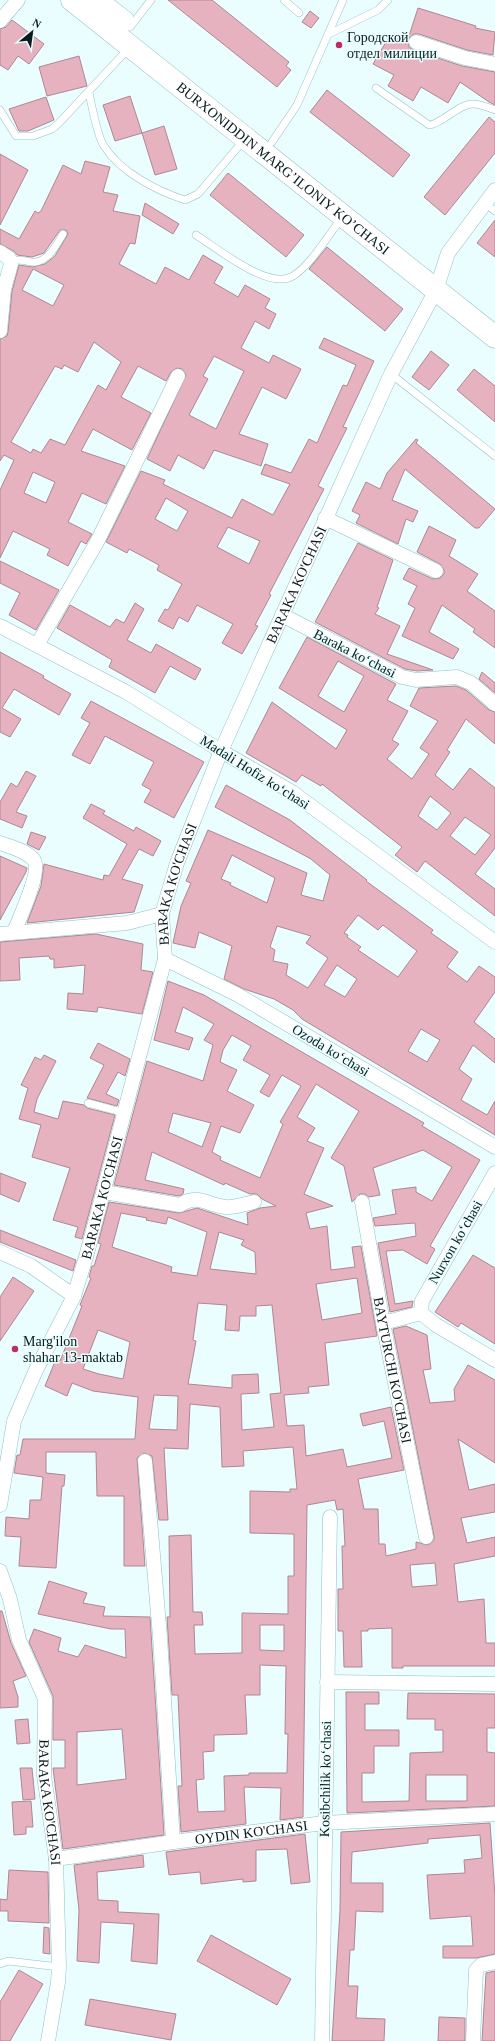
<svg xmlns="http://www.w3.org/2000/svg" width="495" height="2041" font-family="Georgia,serif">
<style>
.building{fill:#e6b2c0;stroke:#ae8792;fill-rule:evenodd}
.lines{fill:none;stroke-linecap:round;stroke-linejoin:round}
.lane-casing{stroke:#91c0c5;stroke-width:8}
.street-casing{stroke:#91c0c5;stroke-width:15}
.primary-casing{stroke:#91c0c5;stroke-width:23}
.lane{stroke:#fff;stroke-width:7}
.street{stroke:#fff;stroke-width:14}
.primary{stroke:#fff;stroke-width:22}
.poi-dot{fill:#b92e68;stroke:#eafdff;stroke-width:1.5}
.labels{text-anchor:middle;stroke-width:3;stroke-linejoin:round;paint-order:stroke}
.poi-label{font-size:14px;fill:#081b1d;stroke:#eafdff;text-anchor:start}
.street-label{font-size:14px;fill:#081b1d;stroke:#eafdff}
</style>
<rect width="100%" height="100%" fill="#eafdff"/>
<g class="building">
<path d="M168,0H212L289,62L286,66L291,70L277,87Z"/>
<path d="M418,8L476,26L475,28L495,32L493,55L467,50L419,34H414L408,39Z"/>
<path d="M310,11L319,18L311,28L302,22Z"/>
<path d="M12,20L44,44L29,64L18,56L8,70L0,65V29L6,27Z"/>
<path d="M390,35L406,44L408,40L409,47L413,50L462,66L495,72V105L489,102L460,82L448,103L421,87L413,101L388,86L394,75L373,64Z"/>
<path d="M79,56L87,86L47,96L39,67Z"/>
<path d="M327,90L410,155L393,177L310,112Z"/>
<path d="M130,96L142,133L115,141L103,105Z"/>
<path d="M46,97L54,120L28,131H19L9,109Z"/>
<path d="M489,117L495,122V153L445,215L424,197Z"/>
<path d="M164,126L177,169L155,175L142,133Z"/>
<path d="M0,154L28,170L0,225Z"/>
<path d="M85,161L110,167L103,192L118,195L113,211L140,216L135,244L130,243L119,264L156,284L165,267L189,280L203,255L223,267L214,283L238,297L245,285L270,299L265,308L276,314L269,329L255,321L241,348L269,363L273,355L301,369L286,399L262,387L239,434L268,444L261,466L214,450L204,469L178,455L170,471L147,459L186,375L182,369L177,368L171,372L166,381L138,366L121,397L151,413L132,450L93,429L81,451L125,466L106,504L82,493L68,522L92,534L86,544L81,541L68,566L47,555L50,549L13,531L0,558V490L14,460L4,455L0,461V339L7,336L8,332L12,291L19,265L32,267L45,264L55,256L68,234L66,230H60L44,253L32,257L17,255L14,251L0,244V229L19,239L35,211L38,213L41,211L63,165L81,174ZM33,269L64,285L53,306L22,290ZM94,342L121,362L106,390L98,385L65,445L50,439L41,453L33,449L31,453L11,442L55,366L62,369L64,365L78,372ZM214,356L244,371L216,429L189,415L208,379L203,376ZM33,472L55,482L46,503L24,493Z"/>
<path d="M228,173L304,235L286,257L210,195Z"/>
<path d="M145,203L179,224L173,234L142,215Z"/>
<path d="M495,220V257L477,243Z"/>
<path d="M327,247L403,309L385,331L309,269Z"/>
<path d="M324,338L374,361L343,427L347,428L318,486L324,489L269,594L271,595L255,625L258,626L242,654L222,643L233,624L197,605L188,622L179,617L173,629L158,621L165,609L168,610L182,584L157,570L159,565L129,549L127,553L106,542L141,471L165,480L163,484L232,518L242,499L273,515L290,484L261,474L265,464L291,473L309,439L317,443L343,385L347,386L356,365L319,348ZM166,498L188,511L177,531L155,519ZM228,527L260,541L249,564L217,547Z"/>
<path d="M431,351L449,365L429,390L412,377Z"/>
<path d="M474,369L495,386V422L457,390Z"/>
<path d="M416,439L418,440L416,443L495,509L479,528H475L405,469L392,500L418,511L413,522L406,519L398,544L356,523L360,515L352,511L366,482L380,489L387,473Z"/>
<path d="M429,526L456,540L449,556L478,574L467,591L495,611V648L473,632L475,629L442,605L429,632L459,649L453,659L402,636L415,608L408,604L417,586L403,579L409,568L433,579L440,578L444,574V570L440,564L417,552Z"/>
<path d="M358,543L393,560L377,607L379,608L375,614L400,626L387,654L433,670L417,671L405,669L315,622Z"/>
<path d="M0,561L59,590L36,630L9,615L20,593L0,583Z"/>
<path d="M135,603L144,609L127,640L151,653L156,644L201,669L195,680L170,666L155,693L109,667L112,660L57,628L70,605L110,627L116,619L124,623Z"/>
<path d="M307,637L396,684L387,700L408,711L392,740L399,744L387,759L412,779L429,754L420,748L438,721L410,706L419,688L456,686L466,690L489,710L495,712V744L466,719L447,750L450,752L435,775L453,790L470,768L495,788V848L475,874L495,889V916L425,861L417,872L395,855L402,847L322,784L321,786L302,775L296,782L246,753L272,702L336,749L347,730L279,688ZM338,661L364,676L344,712L318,696ZM430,796L451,813L437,830L418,816ZM465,817L491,835L475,855L450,836Z"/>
<path d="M0,652L44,676L43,678L71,694L59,715L14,689L2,708L21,719L10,737L0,732Z"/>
<path d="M482,672L495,683V693L479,679Z"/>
<path d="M91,701L204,762L174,818L144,802L151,790L142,785L154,762L105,736L90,764L72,755L90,723L81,718Z"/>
<path d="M26,771L36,776L16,812L27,816L22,828L0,819V802L11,783L17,787Z"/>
<path d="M226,785L290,820L367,880L366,881L433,930L431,933L458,952L447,967L467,982L479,966L495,977V992L474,1022L495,1039V1063L473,1045L459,1069L472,1079L461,1100L487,1115L495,1101V1135L302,1019L293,1010L274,999L244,989L224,979L232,946L199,932L195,948L173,943L181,906L191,883L186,881L208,830L307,873L301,895L323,901L330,875L311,859L215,807ZM232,855L275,878L267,903L230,885L231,883L221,879ZM358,915L378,930L383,925L417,951L398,977L358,950L361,947L347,937L348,935L344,933ZM277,926L311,936L306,943L328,958L308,988L286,975L288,964L273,961L275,950L270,947ZM337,965L357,979L345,997L324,985ZM421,1029L440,1040L427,1062L408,1051Z"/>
<path d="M91,804L105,811L103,814L134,831L136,827L161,841L153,856L139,849L122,879L143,885L134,912L27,923L41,886L44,864L103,880L104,875L109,876L127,844L83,818Z"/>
<path d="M31,832L46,837L39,850L27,844Z"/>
<path d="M0,856L27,868L26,872L0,920Z"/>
<path d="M96,934L143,944L141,970L153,972L142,1014L98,1007L97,1012L67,1009L68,993L83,994L85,965L54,968V959H50L49,956L19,958L20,980L0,981V942Z"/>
<path d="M168,981L204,995L424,1123L422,1126L480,1160L430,1246L435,1249L427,1264L403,1250L386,1251L395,1304L413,1301L412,1307L390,1312L378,1243L416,1236L415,1223L375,1226L373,1218L396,1214L392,1190L416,1187V1192L432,1201L452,1167L423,1150L373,1168L380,1195L369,1197L365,1194H360L352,1202L344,1166L331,1158L359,1111L316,1084L297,1117L315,1128L307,1141L324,1148L304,1194L333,1206L306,1213L310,1229L327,1226L331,1270L355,1267L352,1247L361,1246L377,1336L325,1343L329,1385L308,1387L309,1393L284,1395L287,1426L304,1425L306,1456L343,1449L347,1467L392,1458L384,1421L363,1426L360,1414L391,1407L404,1470L358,1479L364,1509H378L379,1544H385L386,1556L416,1549V1542L428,1545L434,1540V1536L393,1329L406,1326L427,1335L431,1369L423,1370L430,1403L455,1401L454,1389L468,1365L495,1380V1463L458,1439L469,1490L495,1484V1512L461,1518L467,1543L495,1537V1556L454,1564L458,1602L484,1599L486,1643H495V1666H403V1668H392V1628L368,1629V1631H361L362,1667H344L343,1631H338V1589H343L342,1546H345L343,1509L337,1510L335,1500L307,1505L303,1817L280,1820L281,1788L244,1787L246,1824L181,1832L178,1786H182L178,1695H172L167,1617H170L169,1536L191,1535L193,1612H202L203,1625H194L195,1654L242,1653V1613L288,1614V1576H294V1534L250,1533V1491L290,1492V1489H297L293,1447L243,1451L244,1466L222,1467L220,1407L190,1404L188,1449L164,1448L168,1520H159L152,1456L144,1453L137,1458L145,1566H124V1496H97L96,1452H46V1473L65,1475L64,1486H62L56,1568L19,1566L21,1537L5,1536L6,1517L29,1519L30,1500H41L43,1477L14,1473L17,1455H20L23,1439H135L138,1397L93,1391L72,1383L67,1396L45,1386L56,1359L60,1361L82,1306L80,1305L91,1278L89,1277L92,1266H94L101,1244L98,1243L109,1202L179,1213L197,1208L248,1225L247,1213L260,1208L276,1206L262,1199L257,1194H250L225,1183L224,1185L152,1152L145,1180L184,1189L183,1194L179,1196L114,1185L147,1061L203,1081L213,1045L204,1040L214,1024L183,1007L175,1032L193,1038L189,1050L154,1040ZM232,1035L251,1046L243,1060L270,1075L260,1092L269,1097L282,1075L301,1086L280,1122L283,1124L260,1178L220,1160L221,1157L212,1152L221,1126L240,1133L254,1105L227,1091L237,1070L220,1062L223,1050ZM173,1113L211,1123L202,1147L168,1132ZM121,1213L147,1218L146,1220L166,1224L168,1217L207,1232L197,1276L171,1272L172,1267L112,1247ZM219,1232L244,1240L241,1245L255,1252L256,1274L210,1269ZM357,1278L362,1313L322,1320L316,1284ZM198,1303L227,1305L225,1330L239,1331L240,1316H256V1306L272,1305L281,1393L270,1394L274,1427L242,1430L241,1394L259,1393L258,1374L232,1375V1388L188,1384L196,1341L193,1340ZM98,1330L130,1342L123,1379L99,1374L83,1369ZM154,1395L178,1396L177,1430L149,1429ZM435,1563L437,1585L412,1587L410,1565ZM260,1625H284V1651L260,1650ZM260,1665L286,1666L285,1734H288L287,1773H249V1775L224,1776L225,1811L198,1812L196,1780L204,1779L203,1752L214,1751V1735L247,1734L245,1695H260Z"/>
<path d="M98,1043L130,1059L125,1076L118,1072L106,1094L119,1100L117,1106L87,1098L104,1065L90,1058Z"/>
<path d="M44,1055L56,1061L37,1099L34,1112L58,1119L63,1101L84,1105L87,1108L115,1115L82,1239L75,1237L78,1227L53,1220L70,1168L32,1157L41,1125L19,1119L28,1088L21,1085L35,1057L41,1060Z"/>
<path d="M0,1173L26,1183L19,1202L0,1194Z"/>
<path d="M0,1230L76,1260L73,1271L0,1242Z"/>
<path d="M473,1255L495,1268V1344L461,1323L458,1327L435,1312Z"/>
<path d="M13,1277L34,1291L0,1341V1297Z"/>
<path d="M49,1581L87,1593L83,1603L105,1607L103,1616L150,1617L164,1835L63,1849L53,1768H65V1740H53V1696L29,1642L34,1629L61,1638L58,1651L78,1657L85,1645L126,1658L125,1629H111L38,1614ZM122,1729L126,1779L77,1785V1732Z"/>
<path d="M0,1611H2L11,1643L26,1676L13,1681L18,1697V1707L0,1708Z"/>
<path d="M346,1692H379V1704H365V1730H399V1746H374V1773H362V1802L409,1801L410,1753L443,1752V1730H435V1719H407L408,1693L495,1694V1728H487V1752L495,1753V1806L347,1813ZM426,1775H467V1801H426Z"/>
<path d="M28,1719L30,1743L17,1744L15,1720Z"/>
<path d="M20,1768H32L35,1799L23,1800Z"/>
<path d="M31,1801L33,1827H26V1834L14,1835L12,1802Z"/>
<path d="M490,1823L495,1896V1954L476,1958H443V1946H473L471,1916L430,1919L427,1875L465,1873L464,1860L482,1858L480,1835L428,1839V1843L352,1852L351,1883H383V1912L356,1911L354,1950H350L348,1986H358L356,2018L385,2019L384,2041H332L340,1911L341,1832Z"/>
<path d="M305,1834L310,1882L291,1884L287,1849L256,1850V1881L243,1882V1879L201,1884L200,1872L169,1875L166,1852Z"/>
<path d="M143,1855L144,1867L97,1872L98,1900L118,1901V1912L159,1914L157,1964L131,1961L134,1924L101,1922L99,1963L77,1961L79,1910L74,1865Z"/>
<path d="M9,1870L48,1872L49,1923L8,1921V1911H0V1899L7,1900Z"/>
<path d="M44,1927L49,1928L50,1954L43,1953Z"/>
<path d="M211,1935L291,1979L277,2005L197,1961Z"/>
<path d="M19,1970L43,1984L10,2041H0V2002Z"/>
<path d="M495,1971V2041H482L486,1973Z"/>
<path d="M90,1999L176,2014L171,2040L85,2025Z"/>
<path d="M439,2017L465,2018V2041H438Z"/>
</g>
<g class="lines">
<g class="lane-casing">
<g id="lane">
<path d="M284,0L299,13"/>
<path d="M130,27L151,0"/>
<path d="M329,34L378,10L388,0"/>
<path d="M376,88L429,125C434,125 438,121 443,119C466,104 468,99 495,110"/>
<path d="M89,93C92,106 97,136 104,146C120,172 157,191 185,200L198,194L244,140"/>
<path d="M0,110L16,136H33L52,129L59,123L129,48"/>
<path d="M272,142L297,105L343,0"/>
<path d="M486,204L495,211"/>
<path d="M196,235C217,248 269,291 293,276C311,265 328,235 342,218"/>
<path d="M10,261C21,258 22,261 32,262C47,264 57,244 63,234"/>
<path d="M391,374L495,456"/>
<path d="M88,1103L125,1113"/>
<path d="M0,1964L8,1961L59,1967"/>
</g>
</g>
<g class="street-casing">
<g id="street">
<path d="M0,21L18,0"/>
<path d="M416,42L465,58L495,64"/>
<path d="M0,252L9,258L11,264L4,289L0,331"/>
<path d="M325,518L436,571"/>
<path d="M282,615L402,677L416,680L457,677L471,683L495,704"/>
<path d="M0,626L126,692L221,751L292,792L495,942"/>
<path d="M37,645L97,542L178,376"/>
<path d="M0,843C11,847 25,850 33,859C43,869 19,919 14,932"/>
<path d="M0,934L127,923L162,914"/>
<path d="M165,959L238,995L495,1147"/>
<path d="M104,1192L180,1205C199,1193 206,1205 226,1207C234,1208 245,1204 254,1202"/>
<path id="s1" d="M362,1202L383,1323L426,1537"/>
<path d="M0,1252L31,1266L74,1296"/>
<path d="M421,1313L422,1301L430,1287L495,1173"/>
<path d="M383,1323L421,1313L436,1325L495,1360"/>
<path d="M145,1461L160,1637L173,1842"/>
<path id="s2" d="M0,1505L14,1421L36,1370L74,1296L86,1257L165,959L162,914L177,863L221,751L391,374L436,290L448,253L495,190"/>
<path id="s3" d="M0,1571L10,1599L19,1640L45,1699L44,1775L56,1859L59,1967L58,1982L48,2041"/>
<path d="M327,1682L495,1684"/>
<path id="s4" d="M56,1859L173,1842L324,1823L495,1814"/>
<path d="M322,2041L330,1517"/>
<path d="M473,2041L476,1970L481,1965L495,1962"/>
</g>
</g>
<g class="primary-casing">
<g id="primary">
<path id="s5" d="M72,0L495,337"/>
<path d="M96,0L123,21"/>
</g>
</g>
<use href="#lane" class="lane"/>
<use href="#street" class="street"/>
<use href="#primary" class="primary"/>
</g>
<g class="poi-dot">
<circle cx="339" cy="45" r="4"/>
<circle cx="15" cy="1349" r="4"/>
</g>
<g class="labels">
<g class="poi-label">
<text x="347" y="42">Городской<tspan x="347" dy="16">отдел милиции</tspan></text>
<text x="23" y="1346">Marg'ilon<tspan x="23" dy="16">shahar 13-maktab</tspan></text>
</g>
<g class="street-label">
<text dy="5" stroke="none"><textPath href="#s5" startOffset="270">BURXONIDDIN MARG’ILONIY KO’CHASI</textPath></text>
<text dy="5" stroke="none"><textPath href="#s2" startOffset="974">BARAKA KO'CHASI</textPath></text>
<text transform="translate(355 653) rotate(27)" y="5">Baraka koʻchasi</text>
<text transform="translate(255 772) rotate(32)" y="5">Madali Hofiz koʻchasi</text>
<text dy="5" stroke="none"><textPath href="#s2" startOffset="650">BARAKA KO'CHASI</textPath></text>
<text transform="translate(331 1050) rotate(31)" y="5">Ozoda koʻchasi</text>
<text dy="5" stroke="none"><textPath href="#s2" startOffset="326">BARAKA KO'CHASI</textPath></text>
<text transform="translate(455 1242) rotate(-60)" y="5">Nurxon koʻchasi</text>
<text dy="5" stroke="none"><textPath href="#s1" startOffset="171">BAYTURCHI KO'CHASI</textPath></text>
<text transform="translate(325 1779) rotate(-89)" y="5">Kosibchilik koʻchasi</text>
<text dy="5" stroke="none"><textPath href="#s3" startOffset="240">BARAKA KO'CHASI</textPath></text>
<text dy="5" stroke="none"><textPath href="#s4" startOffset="197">OYDIN KO'CHASI</textPath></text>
</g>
</g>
<g transform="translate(32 32) rotate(29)" stroke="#eafdff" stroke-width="3" paint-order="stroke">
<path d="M0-3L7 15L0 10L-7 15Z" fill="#081b1d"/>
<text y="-6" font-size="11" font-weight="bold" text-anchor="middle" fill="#081b1d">N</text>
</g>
</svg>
